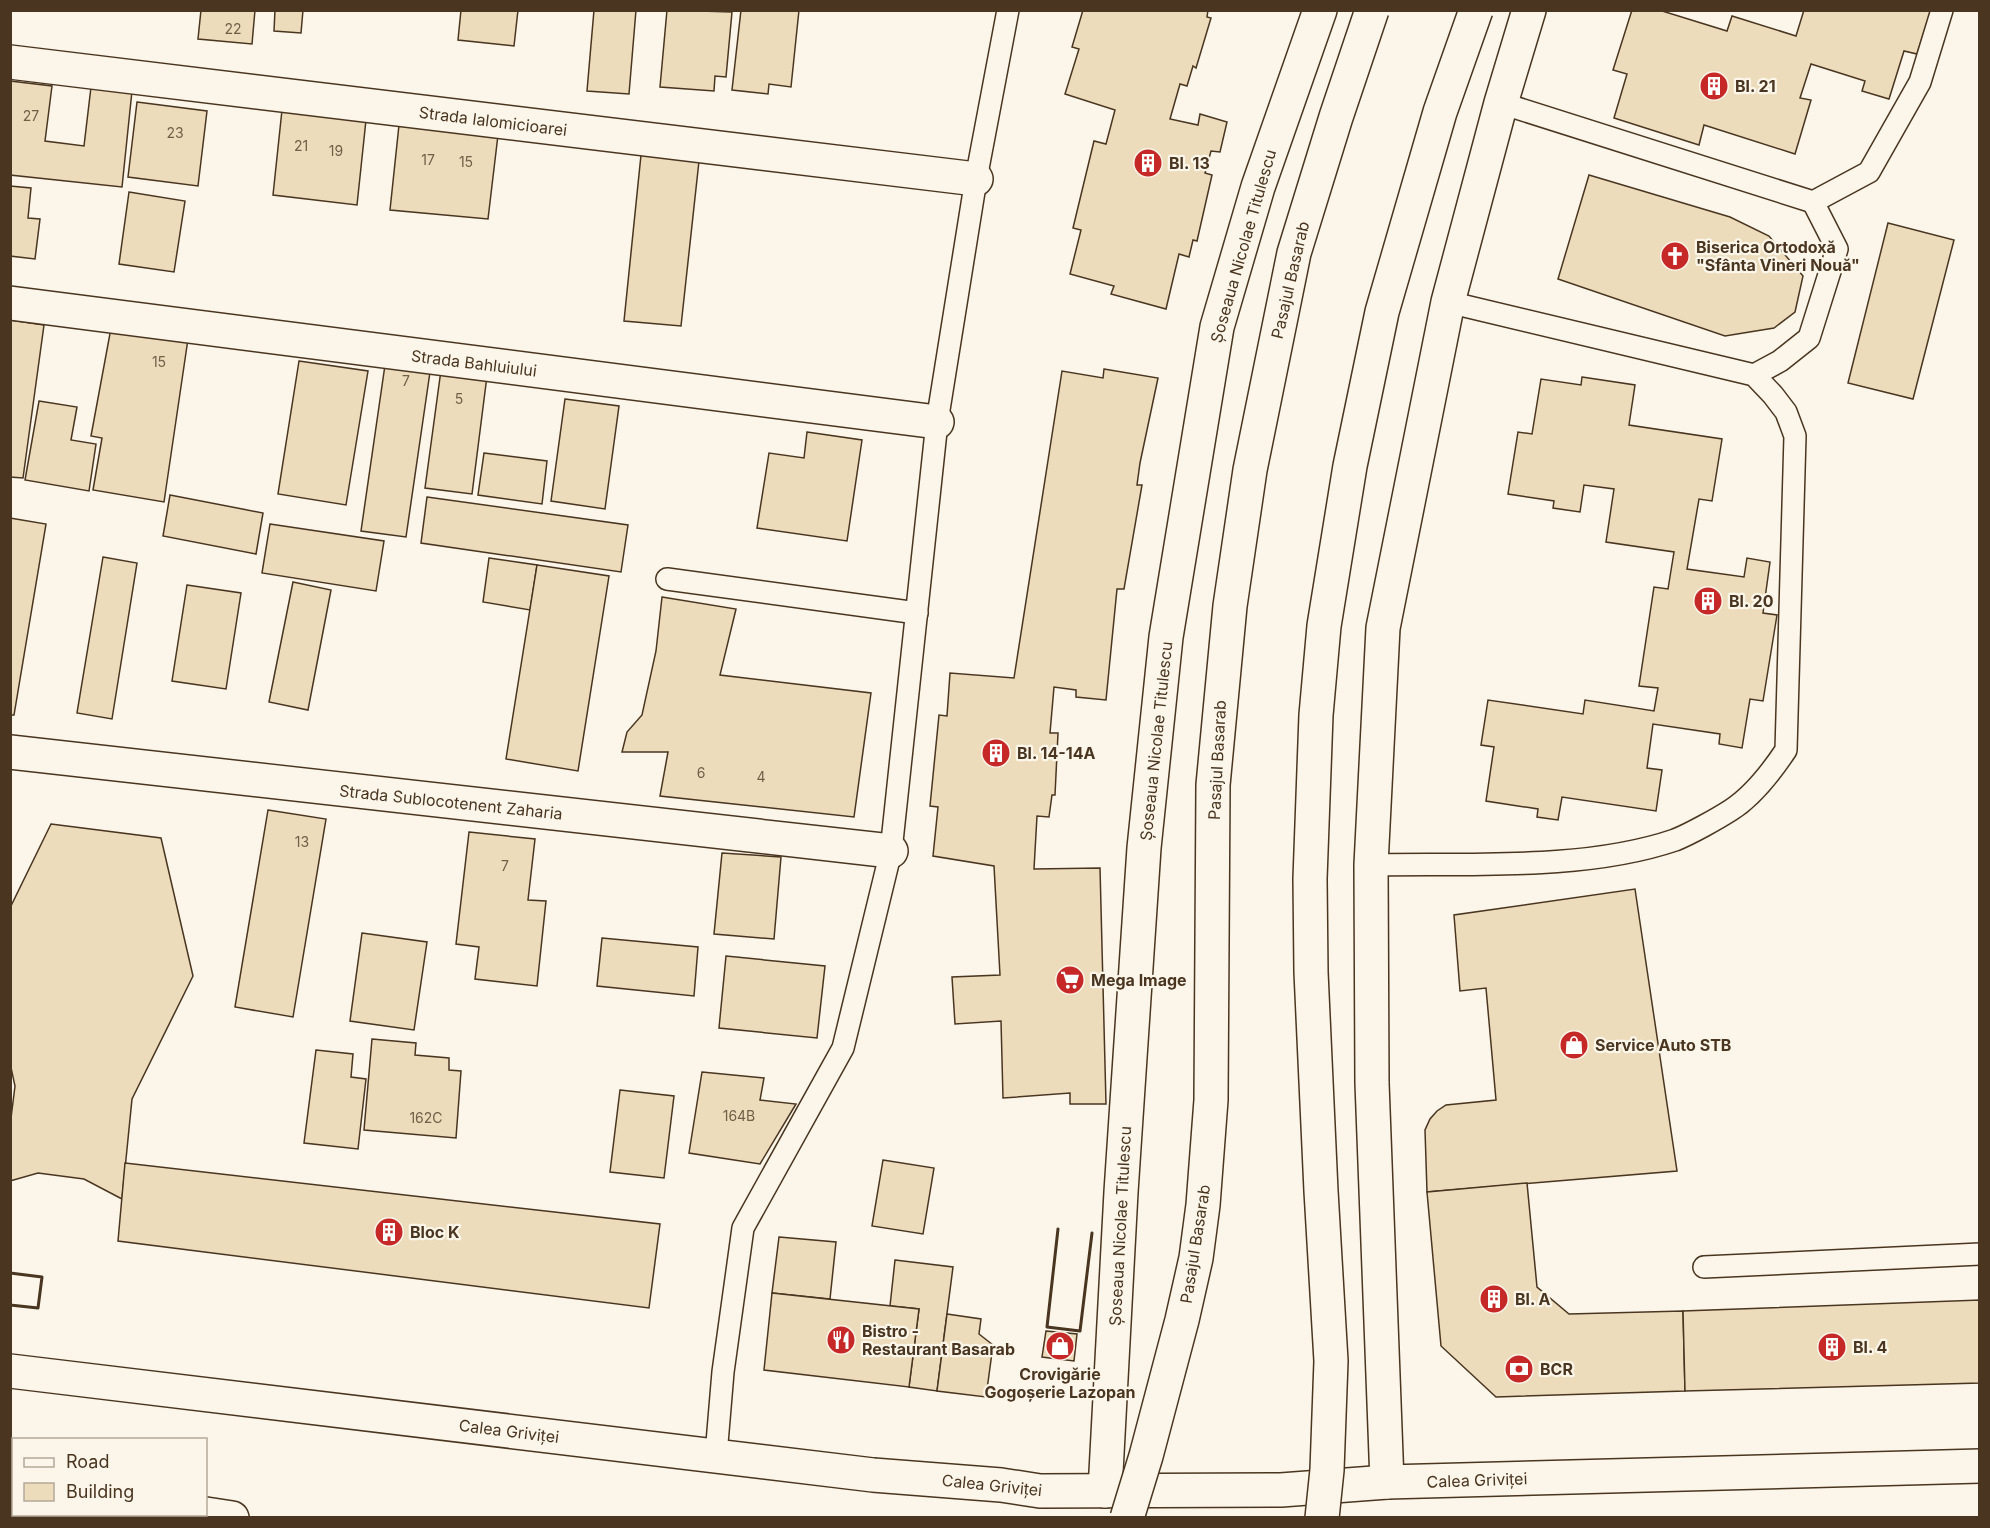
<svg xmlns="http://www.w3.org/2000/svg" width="1990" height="1528" font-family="Inter,sans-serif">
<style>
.building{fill:#ecdcbc;stroke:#4a3520;stroke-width:1.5}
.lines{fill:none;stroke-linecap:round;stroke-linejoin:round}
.lane-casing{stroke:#4a3520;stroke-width:24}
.street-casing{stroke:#4a3520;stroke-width:36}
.primary-casing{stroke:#4a3520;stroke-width:36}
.lane{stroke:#fbf6e9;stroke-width:21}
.street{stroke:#fbf6e9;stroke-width:33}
.primary{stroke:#fbf6e9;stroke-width:33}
.primary-bridge-casing{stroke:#4a3520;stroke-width:36;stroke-linecap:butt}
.primary-bridge{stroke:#fbf6e9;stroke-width:33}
.wall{stroke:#4a3520;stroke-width:3}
.labels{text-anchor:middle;stroke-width:4.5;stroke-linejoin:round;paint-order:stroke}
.number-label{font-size:14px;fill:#725f47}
.poi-label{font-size:16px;font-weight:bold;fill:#4a3520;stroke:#fbf6e9;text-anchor:start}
.street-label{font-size:16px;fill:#4a3520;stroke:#fbf6e9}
</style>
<rect width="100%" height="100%" fill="#fbf6e9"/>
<g class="building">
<path d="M201,10H255L252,44L198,39Z"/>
<path d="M275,10H303L301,33L274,31Z"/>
<path d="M461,10H518L514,46L458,40Z"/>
<path d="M594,10H636L629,94L587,91Z"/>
<path d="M667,10L732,12L726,77L715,76L714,91L660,87Z"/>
<path d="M741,10H799L791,87L769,84L768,94L732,90Z"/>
<path d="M1083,10H1208L1207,17L1211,18L1196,68L1193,66L1187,86L1180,84L1170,119L1198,125L1200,114L1227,122L1220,152L1211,151L1205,173L1212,175L1197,241L1193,240L1189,257L1179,254L1166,309L1111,294L1114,286L1070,274L1081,230L1073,228L1094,141L1106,144L1115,110L1065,94L1079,49L1072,47Z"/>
<path d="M1632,10H1659L1727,31L1732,16L1796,36L1804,10H1931L1917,54L1904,51L1889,99L1862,91L1865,81L1811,64L1800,98L1811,100L1795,154L1704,125L1699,145L1614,118L1627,74L1613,70Z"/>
<path d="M10,81L52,86L45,141L84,146L91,87L132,91L122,187L10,175Z"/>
<path d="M137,102L207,111L198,186L128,177Z"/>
<path d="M282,110L366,120L357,205L273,195Z"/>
<path d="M399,125L498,135L488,219L390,210Z"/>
<path d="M641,155L699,161L681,326L624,321Z"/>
<path d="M1589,175L1730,217L1769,236L1803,276L1795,312L1774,328L1725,336L1558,279Z"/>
<path d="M10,186L31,188L28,218L40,219L35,259L10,256Z"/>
<path d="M129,192L185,201L174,272L119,264Z"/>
<path d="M1888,223L1954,240L1913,399L1848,383Z"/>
<path d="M10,320L44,325L23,478L10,477Z"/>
<path d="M111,328L188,339L164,502L93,490L102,438L91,436Z"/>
<path d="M299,361L368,371L346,505L278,494Z"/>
<path d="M385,365L430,372L406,537L361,531Z"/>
<path d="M1104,369L1158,378L1140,463L1137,485H1142L1124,589H1117L1106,700L1076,697V690L1054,687L1050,733H1058L1055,795H1052L1049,817L1037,816L1034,869L1100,868L1106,1104H1070V1093L1003,1098L1001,1021L955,1024L952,977L1000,975L994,866L933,856L938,807L930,806L939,715L947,716L950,673L1014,678L1062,371L1103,378Z"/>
<path d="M441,370L487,376L472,494L425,488Z"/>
<path d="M1582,377L1635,385L1629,425L1722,439L1712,501L1699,499L1687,569L1744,577L1747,558L1770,562L1763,613L1777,615L1763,701L1750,699L1742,748L1719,744L1720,734L1653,724L1647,768L1662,770L1656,811L1562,797L1558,820L1537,817L1538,809L1486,801L1494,747L1481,745L1488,700L1583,714L1585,700L1654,711L1658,688L1639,686L1654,587L1668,589L1674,552L1606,542L1614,489L1584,485L1580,512L1553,508L1554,501L1508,494L1518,432L1532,434L1541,379L1581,385Z"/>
<path d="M565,399L619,406L605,509L551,501Z"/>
<path d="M39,401L77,407L71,440L96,444L89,491L25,480Z"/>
<path d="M807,432L862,440L847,541L757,528L769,453L804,458Z"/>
<path d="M484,453L547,461L542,504L478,495Z"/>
<path d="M170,495L263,513L256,554L163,536Z"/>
<path d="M427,497L628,525L621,572L421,543Z"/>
<path d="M10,518L46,524L14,715H10Z"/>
<path d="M270,524L384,541L376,591L262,573Z"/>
<path d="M103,557L137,563L112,719L77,713Z"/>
<path d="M489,558L537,565L530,610L483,602Z"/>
<path d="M537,565L609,576L578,771L506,759Z"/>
<path d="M293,582L331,590L308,710L269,702Z"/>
<path d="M187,585L241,593L226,689L172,681Z"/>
<path d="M662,597L736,609L720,675L871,693L854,817L660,796L668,752H622L627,732L642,715L656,651Z"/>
<path d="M268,810L326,819L293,1017L235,1007Z"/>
<path d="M51,824L161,838L193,976L132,1099L122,1199L84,1179L38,1173L10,1181V1126L15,1086L10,1063V908Z"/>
<path d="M469,832L535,839L528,900L546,901L537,986L475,979L479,947L456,944Z"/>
<path d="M722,853L781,857L774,939L714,934Z"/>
<path d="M1635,889L1677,1171L1427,1192L1425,1130L1430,1119L1437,1111L1446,1105L1496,1100L1486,988L1460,991L1454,915Z"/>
<path d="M362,933L427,942L414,1030L350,1021Z"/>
<path d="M602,938L698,947L694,996L597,986Z"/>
<path d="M726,956L825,966L817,1038L719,1028Z"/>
<path d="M372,1039L416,1043L415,1055L449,1058V1070L461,1071L456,1138L364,1130Z"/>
<path d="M316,1050L353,1054L351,1077L366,1079L358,1149L304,1143Z"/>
<path d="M702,1072L764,1078L760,1100L796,1104L760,1164L689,1153Z"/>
<path d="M620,1090L674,1096L664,1178L610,1172Z"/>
<path d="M883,1160L934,1168L923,1234L872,1226Z"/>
<path d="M125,1163L660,1224L649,1308L118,1241Z"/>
<path d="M1527,1183L1537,1287L1569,1314L1683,1311L1685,1391L1496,1397L1441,1346L1427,1192Z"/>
<path d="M779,1237L836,1242L830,1299L772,1293Z"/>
<path d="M895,1260L953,1267L937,1391L909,1387L919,1309L890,1306Z"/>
<path d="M772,1293L919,1309L909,1387L764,1370Z"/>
<path d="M1980,1300V1383L1685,1391L1683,1311Z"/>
<path d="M947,1314L981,1319L979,1334L993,1345L986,1397L937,1391Z"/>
<path d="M1046,1331L1077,1334L1074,1361L1042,1357Z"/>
</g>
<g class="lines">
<g class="lane-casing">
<g id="lane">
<path d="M1501,103L1813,202L1869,172L1920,82L1942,10"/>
<path d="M1754,375L1780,361L1809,338L1837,249L1813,202"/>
<path d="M667,579L917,613"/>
<path d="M1371,865C1467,863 1584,871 1675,840C1690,834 1717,819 1731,810C1753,796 1772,771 1786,750L1795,436L1786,412L1773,395L1754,375L1448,302"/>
<path d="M1704,1267L1980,1254"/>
<path d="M716,1455L723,1372L743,1228L843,1048L891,851L937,422L976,179L1008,10"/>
</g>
</g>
<g class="street-casing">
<g id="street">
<path d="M10,62L976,179"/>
<path d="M10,303L937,422"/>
<path d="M10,752L891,851"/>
</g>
</g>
<g class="primary-casing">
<g id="primary">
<path d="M10,1371L873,1475L1001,1485L1040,1491L1281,1490L1387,1482L1980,1466"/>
<path d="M1387,1482L1372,1083L1371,865L1383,628L1448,302L1501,103L1529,10"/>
<path d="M10,1491L14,1492"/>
<path d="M1105,1491L1121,1192L1144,848L1166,637L1217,327L1258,187L1320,10"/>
<path d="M206,1514L232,1518"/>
</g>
</g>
<use href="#lane" class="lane"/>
<use href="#street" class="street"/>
<use href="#primary" class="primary"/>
<g class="primary-bridge-casing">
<g id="primary-bridge">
<path d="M1127,1518L1146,1456L1182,1320L1196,1258L1203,1205L1211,1100L1213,785L1230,606L1250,470L1294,253L1336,117L1372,10"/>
<path d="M1322,1518L1327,1470L1331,1361L1321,1191L1311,972L1310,879L1316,715L1324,626L1350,466L1382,312L1440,112L1476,10"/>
</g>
</g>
<use href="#primary-bridge" class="primary-bridge"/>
<g class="wall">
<path d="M1058,1229L1047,1327L1080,1331L1092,1233"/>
<path d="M10,1273L42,1277L38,1308L10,1305"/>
</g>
</g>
<defs>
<g id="building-disc" transform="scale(1.5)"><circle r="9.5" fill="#c62828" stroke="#fbf6e9"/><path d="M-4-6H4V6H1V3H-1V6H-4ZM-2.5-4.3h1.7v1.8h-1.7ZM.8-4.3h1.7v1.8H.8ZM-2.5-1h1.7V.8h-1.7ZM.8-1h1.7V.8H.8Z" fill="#fff"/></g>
<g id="church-disc" transform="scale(1.5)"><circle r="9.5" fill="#c62828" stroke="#fbf6e9"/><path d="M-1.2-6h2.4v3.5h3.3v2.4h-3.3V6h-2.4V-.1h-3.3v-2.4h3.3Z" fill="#fff"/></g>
<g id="supermarket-disc" transform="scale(1.5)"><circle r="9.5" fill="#c62828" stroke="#fbf6e9"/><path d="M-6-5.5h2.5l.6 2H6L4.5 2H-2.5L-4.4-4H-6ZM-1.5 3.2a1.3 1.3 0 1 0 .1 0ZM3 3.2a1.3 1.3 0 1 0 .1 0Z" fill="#fff"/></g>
<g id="shop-disc" transform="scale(1.5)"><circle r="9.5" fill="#c62828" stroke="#fbf6e9"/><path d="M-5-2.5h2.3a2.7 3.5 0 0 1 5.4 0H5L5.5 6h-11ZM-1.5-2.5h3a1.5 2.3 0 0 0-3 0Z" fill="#fff"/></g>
<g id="restaurant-disc" transform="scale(1.5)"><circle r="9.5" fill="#c62828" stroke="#fbf6e9"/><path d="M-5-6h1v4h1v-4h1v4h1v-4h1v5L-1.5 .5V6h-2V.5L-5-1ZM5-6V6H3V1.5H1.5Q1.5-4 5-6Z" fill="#fff"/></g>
<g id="bank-disc" transform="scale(1.5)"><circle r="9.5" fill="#c62828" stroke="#fbf6e9"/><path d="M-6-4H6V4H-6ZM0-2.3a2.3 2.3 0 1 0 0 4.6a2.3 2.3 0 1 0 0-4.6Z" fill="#fff"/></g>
</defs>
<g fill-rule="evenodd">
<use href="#building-disc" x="1714" y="86"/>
<use href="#building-disc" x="1148" y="163"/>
<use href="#church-disc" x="1675" y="256"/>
<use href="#building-disc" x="1708" y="601"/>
<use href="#building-disc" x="996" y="753"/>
<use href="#supermarket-disc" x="1070" y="980"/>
<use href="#shop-disc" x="1574" y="1045"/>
<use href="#building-disc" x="389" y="1232"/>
<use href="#building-disc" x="1494" y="1299"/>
<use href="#restaurant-disc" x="841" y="1340"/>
<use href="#shop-disc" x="1060" y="1346"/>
<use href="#building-disc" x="1832" y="1347"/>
<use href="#bank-disc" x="1519" y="1369"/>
</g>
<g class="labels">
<g class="number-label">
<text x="233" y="34">22</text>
<text x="31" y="121">27</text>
<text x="175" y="138">23</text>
<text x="301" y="151">21</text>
<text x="336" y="156">19</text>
<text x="428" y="165">17</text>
<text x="466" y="167">15</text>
<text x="159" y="367">15</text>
<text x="406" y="386">7</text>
<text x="459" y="404">5</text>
<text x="701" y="778">6</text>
<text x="761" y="782">4</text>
<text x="302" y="847">13</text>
<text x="505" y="871">7</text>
<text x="739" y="1121">164B</text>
<text x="426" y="1123">162C</text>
</g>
<g class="poi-label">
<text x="1735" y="92">Bl. 21</text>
<text x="1169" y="169">Bl. 13</text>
<text x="1696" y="253">Biserica Ortodoxă<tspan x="1696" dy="18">"Sfânta Vineri Nouă"</tspan></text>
<text x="1729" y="607">Bl. 20</text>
<text x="1017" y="759">Bl. 14-14A</text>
<text x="1091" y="986">Mega Image</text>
<text x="1595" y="1051">Service Auto STB</text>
<text x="410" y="1238">Bloc K</text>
<text x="1515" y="1305">Bl. A</text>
<text x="862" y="1337">Bistro -<tspan x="862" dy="18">Restaurant Basarab</tspan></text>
<text x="1853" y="1353">Bl. 4</text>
<text x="1540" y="1375">BCR</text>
<text x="1060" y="1380" text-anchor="middle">Crovigărie<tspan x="1060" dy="18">Gogoșerie Lazopan</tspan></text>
</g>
<g class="street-label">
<text transform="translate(493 121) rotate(7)" y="6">Strada Ialomicioarei</text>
<text transform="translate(1243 246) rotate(-74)" y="6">Șoseaua Nicolae Titulescu</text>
<text transform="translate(1290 280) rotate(-77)" y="6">Pasajul Basarab</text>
<text transform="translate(474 363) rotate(7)" y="6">Strada Bahluiului</text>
<text transform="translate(1156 741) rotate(-84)" y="6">Șoseaua Nicolae Titulescu</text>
<text transform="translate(1217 760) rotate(-87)" y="6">Pasajul Basarab</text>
<text transform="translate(451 802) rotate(6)" y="6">Strada Sublocotenent Zaharia</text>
<text transform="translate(1120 1226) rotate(-87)" y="6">Șoseaua Nicolae Titulescu</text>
<text transform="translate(1195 1244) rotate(-81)" y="6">Pasajul Basarab</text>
<text transform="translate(509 1431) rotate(7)" y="6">Calea Griviței</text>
<text transform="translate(1477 1480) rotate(-2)" y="6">Calea Griviței</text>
<text transform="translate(992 1485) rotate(6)" y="6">Calea Griviței</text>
</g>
</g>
<rect width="1990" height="1528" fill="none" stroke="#4a3520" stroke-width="24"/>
<rect x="12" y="1438" width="195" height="78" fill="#fbf6e9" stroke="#b4a999" stroke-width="1.5"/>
<rect x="24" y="1458" width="30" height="9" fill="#fbf6e9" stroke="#b4a999" stroke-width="1.5"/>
<text x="66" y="1468" font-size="18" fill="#4a3520">Road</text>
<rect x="24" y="1483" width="30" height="18" fill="#ecdcbc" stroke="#b4a999" stroke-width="1.5"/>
<text x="66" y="1498" font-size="18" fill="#4a3520">Building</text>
</svg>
